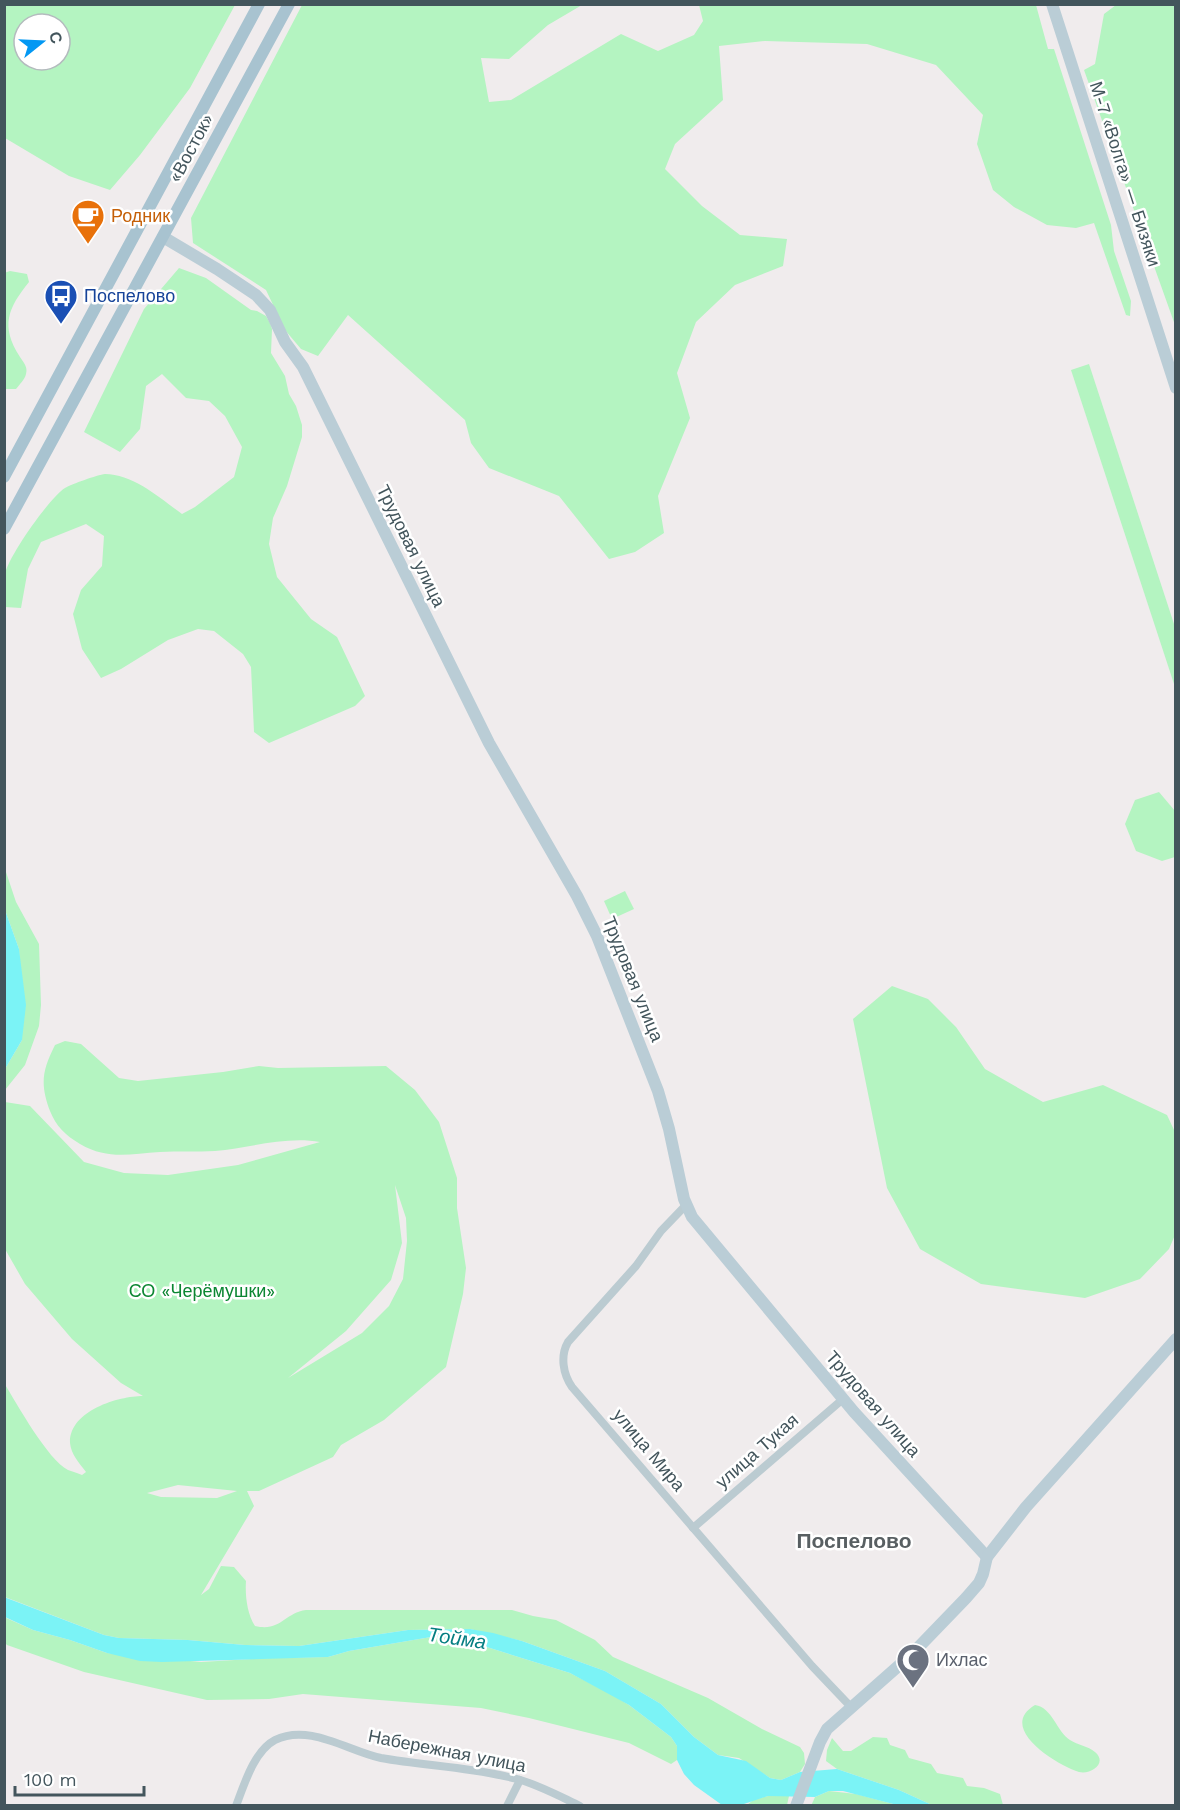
<svg xmlns="http://www.w3.org/2000/svg" width="1180" height="1810" font-family="'Work Sans',sans-serif">
<style>
.green{fill:#b4f4c1;fill-rule:evenodd}
.water{fill:#7bf3f6}
.lines{fill:none;stroke-linecap:round;stroke-linejoin:round}
.street{stroke:#bbcbd1;stroke-width:8}
.secondary{stroke:#bacdd6;stroke-width:12}
.primary{stroke:#a8c3d0;stroke-width:12}
.labels{text-anchor:middle;stroke-width:5;stroke-linejoin:round;paint-order:stroke}
.street-label{font-size:18px;fill:#43555c;stroke:#fff}
.food-label{font-size:18px;fill:#c56008;stroke:#fff;text-anchor:start}
.transit-label{font-size:18px;fill:#164399;stroke:#fff;text-anchor:start}
.park-label{font-size:18px;fill:#0b8632;stroke:#fff}
.worship-label{font-size:18px;fill:#5b616d;stroke:#fff;text-anchor:start}
.water-label{font-size:20px;font-style:italic;fill:#057e82;stroke:#fff}
.quarter-label{font-size:21px;font-weight:bold;fill:#585f62;stroke:#fff}
</style>
<rect width="100%" height="100%" fill="#f0eced"/>
<g class="green">
<path d="M4,5L5,4L235,5L190,88L140,155L110,190L69,176L5,138ZM24,24H60V60H24Z"/>
<path d="M302,5H582L548,25L509,59L481,58L489,102L511,100L621,34L658,51L694,35L703,21L699,5H1036L1048,49H1054L1111,225L1114,251L1131,301L1130,316L1126,315L1094,223L1076,228L1047,225L1014,207L993,190L977,144L983,115L936,65L867,44L765,41L719,46L723,100L675,144L665,169L702,206L740,235L787,239L783,266L735,285L696,322L677,373L690,418L658,496L664,533L635,552L609,559L559,496L489,468L471,443L465,420L348,315L318,356L301,349L285,330L266,290L193,243L191,218Z"/>
<path d="M1116,5H1175V325L1084,70L1095,64L1104,14Z"/>
<path d="M179,268L206,278L251,310L257,311L266,316L270,323L272,329L271,353L285,376L289,394L296,406L302,425V437L287,486L273,518L269,544L277,577L311,619L337,637L365,696L355,706L269,743L254,732L251,667L243,654L214,631L198,629L168,640L121,669L101,678L82,649L73,614L81,590L102,566L104,536L86,524L41,542L28,569L21,608L5,607C5,596 3,584 5,574C8,557 50,497 65,488C72,484 97,475 105,474C133,474 160,498 182,514L195,507L234,477L242,447L225,416L209,401L186,398L162,374L146,386L140,429L120,452L84,432L144,309Z"/>
<path d="M10,271L27,274L29,282C8,308 0,326 20,357C24,363 28,367 26,374C25,379 19,385 16,389H4V273Z"/>
<path d="M1089,364L1175,627V687L1071,370Z"/>
<path d="M1159,792L1175,811V857L1162,861L1136,851L1125,824L1135,800Z"/>
<path d="M4,866L16,902L39,944L41,1005L39,1026L25,1065L5,1090V1069L22,1040L19,949L5,910Z"/>
<path d="M625,891L634,909L612,919L604,901Z"/>
<path d="M892,986L928,999L956,1027L985,1069L1043,1102L1103,1085L1167,1115L1175,1132V1235L1169,1249L1140,1279L1085,1298L981,1284L920,1249L887,1188L853,1019Z"/>
<path d="M65,1041L81,1044L119,1078L138,1081L223,1072L259,1066L278,1068L386,1066L415,1090L439,1122L457,1178V1208L466,1268L463,1294L446,1367L384,1420L341,1445L333,1457L259,1491H247L254,1506L201,1595L209,1589L221,1566L234,1567L246,1581C245,1595 247,1614 255,1626C281,1632 284,1613 306,1610H512L533,1616L556,1620L595,1640L613,1657L708,1698L762,1729L800,1747L804,1753L805,1764L800,1772L781,1780L770,1778L739,1758L718,1755L694,1737L661,1704L605,1671L522,1641L470,1629L408,1630L299,1646L245,1645L188,1640L119,1638L104,1635L5,1597L4,1383C17,1404 48,1460 68,1470C73,1472 78,1473 82,1475L86,1472C79,1463 71,1454 70,1443C69,1411 118,1396 143,1396L121,1383L72,1339L25,1284L5,1249V1102L30,1106L84,1162L124,1173L168,1175L238,1165L320,1142C285,1136 250,1148 215,1151C197,1152 178,1151 160,1152C129,1154 108,1160 80,1144C65,1135 56,1126 50,1111C40,1084 42,1071 55,1045ZM395,1185L406,1218L407,1241L403,1279L389,1306L362,1333L288,1378L346,1331L391,1280L402,1243ZM178,1485L237,1491L217,1498L161,1497L147,1493Z"/>
<path d="M4,1617L33,1630L70,1640L107,1653L201,1662L270,1658L328,1657L349,1651L431,1637L461,1639L570,1673L611,1694L629,1705L671,1737L677,1746V1760L671,1764L629,1743L529,1718L481,1708L303,1694L269,1699L207,1700L84,1672L7,1645L5,1643Z"/>
<path d="M1035,1705C1052,1707 1057,1732 1070,1740C1078,1745 1088,1746 1095,1752C1108,1763 1091,1775 1079,1772C1057,1765 996,1728 1035,1705Z"/>
<path d="M873,1737L887,1738L890,1745L905,1750L909,1758L931,1764L937,1773L963,1778L967,1786L984,1788L1000,1794L1003,1805H932L899,1790L837,1769L826,1761L827,1750L832,1738L843,1751H851Z"/>
<path d="M829,1791L856,1794L897,1805L811,1806L815,1797Z"/>
<path d="M768,1796H789L787,1805L746,1806L753,1800Z"/>
</g>
<g class="water">
<path d="M5,910L19,949L26,1005L22,1040L5,1069Z"/>
<path d="M4,1597L104,1635L119,1638L188,1640L245,1645L299,1646L408,1630L470,1629L493,1633L522,1641L605,1671L661,1704L694,1737L718,1755L746,1761L770,1778L781,1780L800,1772L837,1769L899,1790L932,1805H897L843,1791H829L815,1797L768,1796L741,1805H722L694,1785L684,1774L677,1760V1746L671,1737L629,1705L570,1673L461,1639L431,1637L349,1651L328,1657L162,1662L140,1661L107,1653L70,1640L33,1630L5,1617Z"/>
</g>
<g class="lines">
<g class="street">
<path d="M686,1205L661,1231L636,1266L568,1342C560,1356 563,1374 572,1387L812,1666L851,1707"/>
<path d="M693,1528L843,1399"/>
<path d="M236,1806C244,1785 254,1751 275,1740C309,1723 348,1751 381,1758C426,1766 472,1767 517,1779C539,1785 559,1796 580,1806"/>
<path d="M507,1806L520,1780"/>
</g>
<g class="secondary">
<path d="M1052,4L1176,388"/>
<path d="M163,237L217,269L256,295L270,310L285,342L303,367L489,743L577,896L597,936L658,1091L669,1129L684,1199L692,1217L854,1412L987,1557"/>
<path d="M796,1806L820,1742L827,1729L912,1654L966,1598L979,1583L983,1574L987,1557L1026,1507L1176,1339"/>
</g>
<g class="primary">
<path d="M4,477L259,4"/>
<path d="M4,529L289,4"/>
</g>
</g>
<defs>
<g id="cafe-pin" transform="scale(1.725)"><path d="M0 17L-7.5 6A9.5 9.5 0 1 1 7.5 6Z" fill="#e8710a" stroke="#fff"/><path d="M-5.5-4.5H6V0H3Q3 3.5 0 3.5H-2.5Q-5.5 3.5-5.5 0ZM3-3.2v2h1.7v-2ZM-6 4.5H4V6H-6Z" fill="#fff"/></g>
<g id="bus-pin" transform="scale(1.725)"><path d="M0 17L-7.5 6A9.5 9.5 0 1 1 7.5 6Z" fill="#1a4fb4" stroke="#fff"/><path d="M-5-6H5V4H4V6H2V4H-2V6H-4V4H-5ZM-3.5-4V0h7V-4ZM-3.5 1.2v1.5H-2V1.2ZM2 1.2v1.5H3.5V1.2Z" fill="#fff"/></g>
<g id="mosque-pin" transform="scale(1.725)"><path d="M0 17L-7.5 6A9.5 9.5 0 1 1 7.5 6Z" fill="#6b7280" stroke="#fff"/><path d="M3.5-4.9A6 6 0 1 0 3.5 4.9A5 5 0 1 1 3.5-4.9Z" fill="#fff"/></g>
</defs>
<g fill-rule="evenodd">
<use href="#cafe-pin" x="88" y="216"/>
<use href="#bus-pin" x="61" y="296"/>
<use href="#mosque-pin" x="913" y="1660"/>
</g>
<g class="labels">
<g class="street-label">
<text transform="translate(191 148) rotate(-62)" y="6">«Восток»</text>
<text transform="translate(1125 174) rotate(72)" y="6">М-7 «Волга» — Бизяки</text>
<text transform="translate(411 546) rotate(64)" y="6">Трудовая улица</text>
<text transform="translate(633 979) rotate(68)" y="6">Трудовая улица</text>
<text transform="translate(873 1404) rotate(49)" y="6">Трудовая улица</text>
<text transform="translate(649 1450) rotate(50)" y="6">улица Мира</text>
<text transform="translate(757 1451) rotate(-41)" y="6">улица Тукая</text>
<text transform="translate(447 1751) rotate(11)" y="6">Набережная улица</text>
</g>
<g class="food-label">
<text x="111" y="222">Родник</text>
</g>
<g class="transit-label">
<text x="84" y="302">Поспелово</text>
</g>
<g class="park-label">
<text x="202" y="1297">СО «Черёмушки»</text>
</g>
<g class="worship-label">
<text x="936" y="1666">Ихлас</text>
</g>
<g class="water-label">
<text transform="translate(457 1638) rotate(8)" y="7">Тойма</text>
</g>
<g class="quarter-label">
<text x="854" y="1548">Поспелово</text>
</g>
</g>
<rect width="1180" height="1810" fill="none" stroke="#43555c" stroke-width="12"/>
<g transform="translate(42 42) rotate(72)"><circle r="28" fill="#ffffff" stroke="#b4bbbe" stroke-width="1.5"/>
<path d="M0-4.5L10 22L0 15L-10 22Z" fill="#0398f3"/>
<text y="-9" font-size="16" font-weight="bold" text-anchor="middle" fill="#43555c">С</text>
</g>
<path d="M15 1786v9h129v-9" fill="none" stroke="#43555c" stroke-width="3"/>
<text x="24" y="1786" font-size="18" fill="#43555c" stroke="#ffffff" stroke-width="4.5" paint-order="stroke">100 m</text>
</svg>
